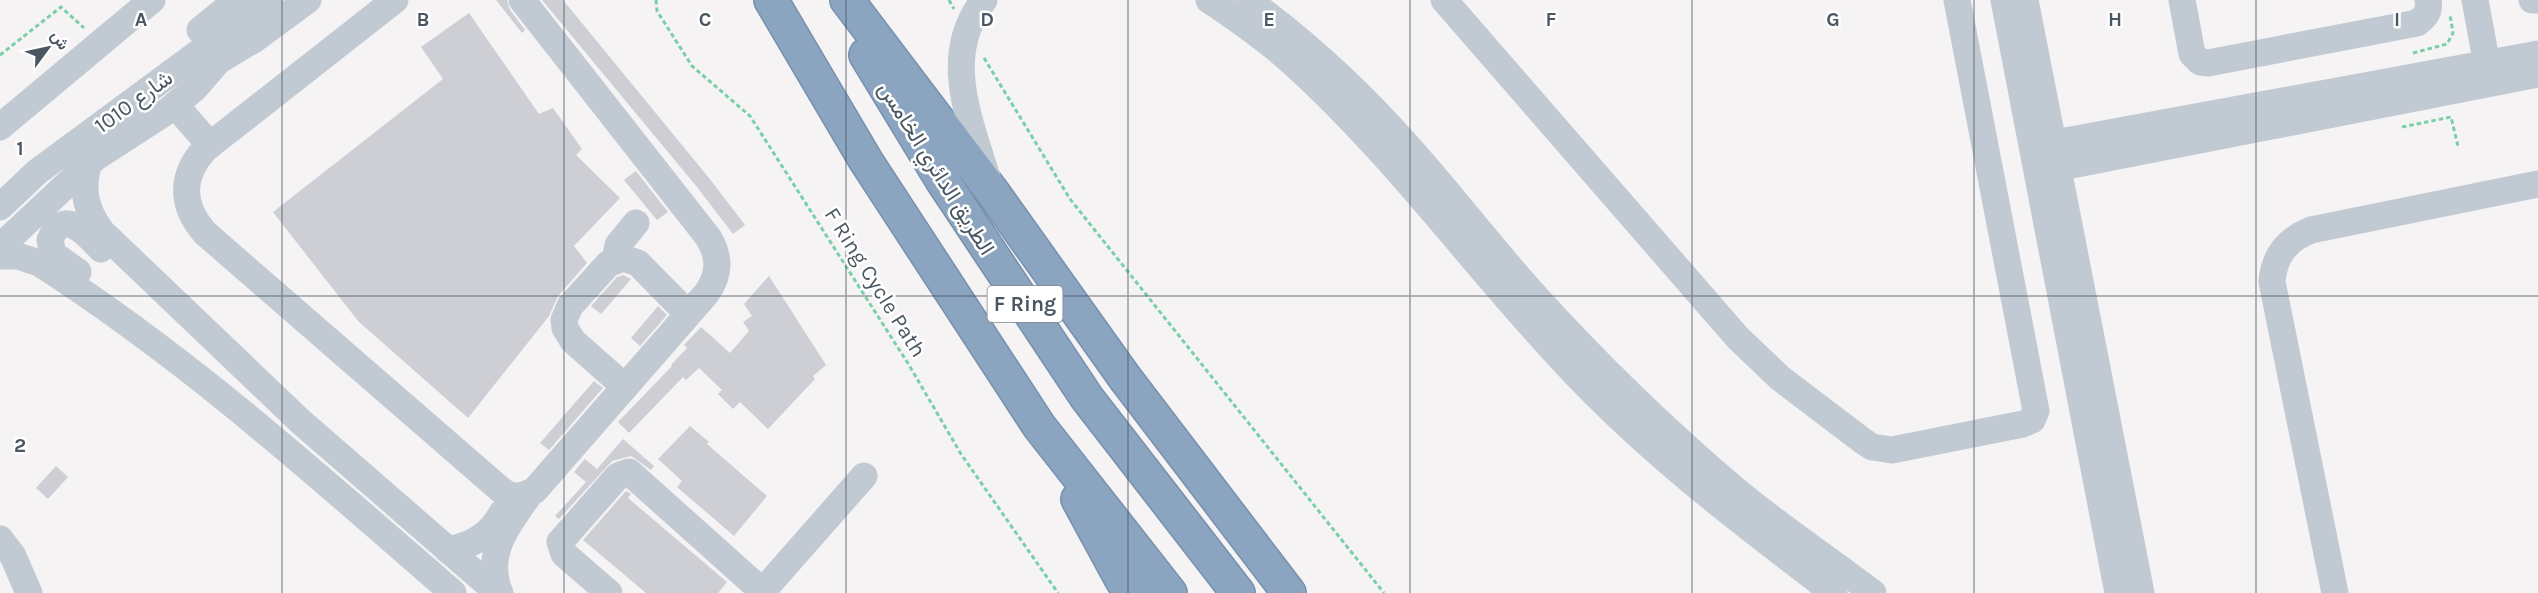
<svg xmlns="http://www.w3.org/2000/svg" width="2538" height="593" font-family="Karla,Vazirmatn,sans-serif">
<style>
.building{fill:#cdcfd5}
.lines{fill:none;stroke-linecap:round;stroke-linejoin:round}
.highway-casing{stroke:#7690ad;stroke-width:36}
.path{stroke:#7ad0a6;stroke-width:3;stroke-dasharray:4.5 3;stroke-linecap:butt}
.minor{stroke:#c1cad2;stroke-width:27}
.highway{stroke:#8ba5c1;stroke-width:33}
.grid{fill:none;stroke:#4a5661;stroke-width:1.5;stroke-opacity:0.55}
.labels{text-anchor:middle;stroke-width:5;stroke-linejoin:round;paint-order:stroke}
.shield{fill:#fff;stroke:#808990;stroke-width:1.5}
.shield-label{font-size:21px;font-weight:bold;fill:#4a5661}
.street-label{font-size:22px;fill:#4a5661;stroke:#fff}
.grid-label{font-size:20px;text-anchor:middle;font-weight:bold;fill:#4a5661;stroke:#fff;stroke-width:5;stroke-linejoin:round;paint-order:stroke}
</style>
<rect width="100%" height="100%" fill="#f5f3f3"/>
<g class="building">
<path d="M496,0H507L510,10L525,30L522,33Z"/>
<path d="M542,0H563L709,178L745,225L733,234L697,187Z"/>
<path d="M469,13L539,114L553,108L582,149L576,155L620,198L574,246L587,263L558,296L549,316L468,418L358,321L273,212L443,79L421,47Z"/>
<path d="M636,171L668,212L657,220L624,180Z"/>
<path d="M623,275L631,279L601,314L591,306L617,277Z"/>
<path d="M769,276L826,365L813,376L815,379L768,429L740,402L733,409L718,394L722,390L699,368L686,380L683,377L629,433L618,422L672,366L671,365L687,348L684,345L701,327L730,353L749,331L743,322L752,316L744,304Z"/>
<path d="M658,306L667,315L640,346L631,338Z"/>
<path d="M594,381L603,388L549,450L540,443Z"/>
<path d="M690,426L709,442L707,444L767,496L734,536L677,487L682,481L658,459Z"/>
<path d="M623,439L654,466L651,470L631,456L612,461L559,519L555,516L586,482L574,472L585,459L597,469Z"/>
<path d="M56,466L68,477L48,499L36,488Z"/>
<path d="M626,491L631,494L628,498L727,582L718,593H646L583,540Z"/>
</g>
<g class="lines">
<g class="highway-casing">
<g id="highway">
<path d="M771,0L866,161L1039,426L1170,593"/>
<path d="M847,0L991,190L1125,378L1289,593"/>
<path d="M866,55L942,180L1087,398L1238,593"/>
<path d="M1078,499L1122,580L1132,593"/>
</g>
</g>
<g class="path">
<path d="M656,0L657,11L692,66L750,116L909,365L961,454L1058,593"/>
<path d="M949,0L954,9"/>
<path d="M2413,53L2447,44L2453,33L2450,15"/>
<path d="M0,55L61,7L84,28"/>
<path d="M984,58L1070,199L1384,593"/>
<path d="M2402,127L2451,117L2458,146"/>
</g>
<g class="minor">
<path d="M395,0L205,149C180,176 181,206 205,233L501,490C512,499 523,497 535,490L706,294C720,275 720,256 708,237L522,0"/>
<path d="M984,0C941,54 969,119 987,177"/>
<path d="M1209,0C1239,20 1269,41 1295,65C1395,156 1474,266 1566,364C1647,451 1739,521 1834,593"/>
<path d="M1248,0C1307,43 1363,95 1411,150C1454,198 1493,250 1537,298C1598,365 1663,428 1732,487C1777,525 1826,557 1873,593"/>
<path d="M1444,0L1738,338L1780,378L1863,441L1872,447L1892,450L2023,424L2032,420L2036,411L1957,0"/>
<path d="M2004,0L2118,593"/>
<path d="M2025,0L2141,593"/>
<path d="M2182,0L2192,54L2200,62L2208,63L2417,23C2426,16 2430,12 2428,0"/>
<path d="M2475,0L2490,81"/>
<path d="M2532,0H2537"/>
<path d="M200,30L237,0"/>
<path d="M221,59L255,39L308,0"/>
<path d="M175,105L210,145"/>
<path d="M0,127L152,0"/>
<path d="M2038,146L2538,54"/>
<path d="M88,165C81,190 86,211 102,232L300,421L498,593"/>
<path d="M2041,171L2538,74"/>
<path d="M0,207L37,172L270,0"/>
<path d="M0,247L95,158L169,110L195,88L220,59L236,31"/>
<path d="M0,256H18L39,263C190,360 318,476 453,593"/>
<path d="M615,260L618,245L636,223"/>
<path d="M78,272L53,254L50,240C63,206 87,234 101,249"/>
<path d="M625,387L573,341L565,328L564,320L570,306L608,264L623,258L638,263L688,314"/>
<path d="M0,539L13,556L29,593"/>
<path d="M448,550C473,545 490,535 502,513"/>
<path d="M500,593C483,553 509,524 531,492"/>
<path d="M609,593L564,554L560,542L618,476L629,472L762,591"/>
<path d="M761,593L864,476"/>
<path d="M2335,593L2272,282C2274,256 2286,240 2311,230L2538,184"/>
</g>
<use href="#highway" class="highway"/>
</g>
<path class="grid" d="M282,0V593M564,0V593M846,0V593M1128,0V593M1410,0V593M1692,0V593M1974,0V593M2256,0V593M0,296H2538"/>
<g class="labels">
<rect class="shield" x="987.5" y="286" width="75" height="36" rx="4.5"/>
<g class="shield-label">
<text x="1025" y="311">F Ring</text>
</g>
<g class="street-label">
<text transform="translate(133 101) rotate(-36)" y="8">شارع 1010</text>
<text transform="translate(937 168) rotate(58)" y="8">الطريق الدائري الخامس</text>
<text transform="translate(876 282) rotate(58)" y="8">F Ring Cycle Path</text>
</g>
</g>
<g class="grid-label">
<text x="141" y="26">A</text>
<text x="423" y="26">B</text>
<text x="705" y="26">C</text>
<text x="987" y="26">D</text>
<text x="1269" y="26">E</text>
<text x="1551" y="26">F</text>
<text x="1833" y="26">G</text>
<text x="2115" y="26">H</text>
<text x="2397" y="26">I</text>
<text x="20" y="155">1</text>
<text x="20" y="452">2</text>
</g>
<g transform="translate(48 48) rotate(57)" stroke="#ffffff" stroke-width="4.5" paint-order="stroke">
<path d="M0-4.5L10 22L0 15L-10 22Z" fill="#4a5661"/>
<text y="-9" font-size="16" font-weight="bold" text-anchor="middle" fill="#4a5661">ش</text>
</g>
</svg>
